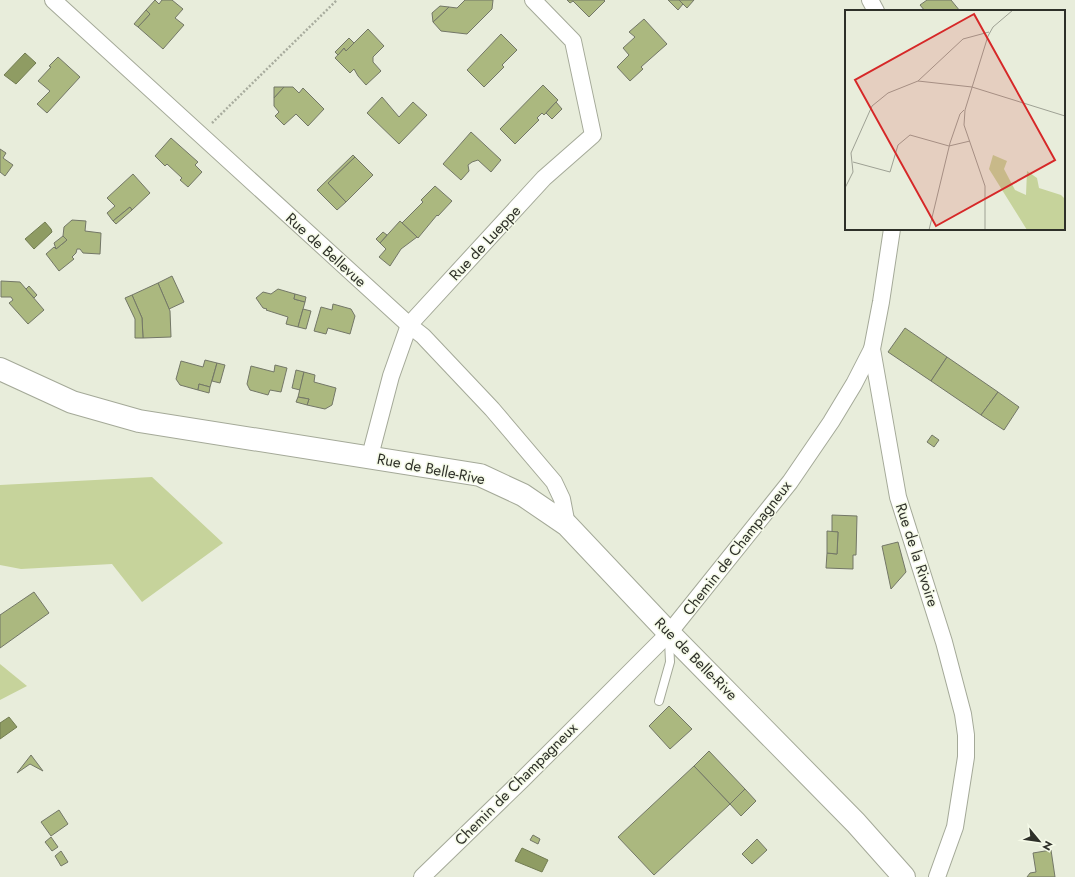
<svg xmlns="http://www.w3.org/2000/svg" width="1075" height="877" font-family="Jost,sans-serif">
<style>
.green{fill:#c6d39b}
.water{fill:#8f9c63;stroke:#727c52}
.building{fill:#abb87f;stroke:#737767}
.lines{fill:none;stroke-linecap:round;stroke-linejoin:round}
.lane-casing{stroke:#a4a998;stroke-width:10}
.street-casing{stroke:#a4a998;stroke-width:18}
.secondary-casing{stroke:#a4a998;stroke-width:24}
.path{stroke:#a8ac9e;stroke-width:2.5;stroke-dasharray:2 2;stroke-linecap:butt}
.lane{stroke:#fff;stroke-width:8}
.street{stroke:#fff;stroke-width:16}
.secondary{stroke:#fff;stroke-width:22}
.labels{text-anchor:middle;stroke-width:3;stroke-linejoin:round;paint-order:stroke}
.street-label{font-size:15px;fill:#2e3029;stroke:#f5fae8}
.inset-road{fill:none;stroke:#9ea194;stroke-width:1}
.view{fill:#d62828;fill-opacity:0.15;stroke:#d62828;stroke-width:2}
.inset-edge{fill:none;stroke:#2e3029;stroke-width:2}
</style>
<rect width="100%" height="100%" fill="#e8eddb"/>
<g class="green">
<path d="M152,477L223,543L142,602L112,564L21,569L0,565V485Z"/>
<path d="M0,664L27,686L0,700Z"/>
</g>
<g class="water">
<path d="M25,53L36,63L16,84L4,75Z"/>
<path d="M45,222L51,229L52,232L34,249L25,239Z"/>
<path d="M9,717L17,727L0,739V723Z"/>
<path d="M522,848L548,860L542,872L515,861Z"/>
</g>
<g class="building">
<path d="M155,0L159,4L162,0H172L183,9L175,18L184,25L163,49L138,27L150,14L146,10Z"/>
<path d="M465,0H493L492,9L467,34L441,31L433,22L449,7L457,8Z"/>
<path d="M567,0H604L605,1L589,17L573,1L570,3Z"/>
<path d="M668,0H679L683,4L678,10Z"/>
<path d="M679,0H694L687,8Z"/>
<path d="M927,0H951L960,11H925L920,5Z"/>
<path d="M440,6L449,7L433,22L432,13Z"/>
<path d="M146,10L150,14L138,27L134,24Z"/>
<path d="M644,19L667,44L641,67L643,69L630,81L617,67L629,55L623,48L635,37L629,32Z"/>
<path d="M368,29L384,46L373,57V62L381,71L366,85L358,76L354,69L350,73L335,58L344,48L346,51Z"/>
<path d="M501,34L517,50L502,65L504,67L484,87L467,70Z"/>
<path d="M349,38L354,43L346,51L344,48L338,55L335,52Z"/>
<path d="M58,57L80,77L47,113L37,104L50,91L38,81L51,67L49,66Z"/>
<path d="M543,85L558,100L544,115L542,113L537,118L539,120L515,144L500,129Z"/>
<path d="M274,87H284L274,98Z"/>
<path d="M284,87H293L299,93L303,88L324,109L308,126L296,114L284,125L275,116L279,112L274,106V98Z"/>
<path d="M382,97L399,117L413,102L427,115L399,144L367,113Z"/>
<path d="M556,102L562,109L552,119L546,113Z"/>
<path d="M471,132L501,160L491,172L478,160L472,162L468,165L469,171L461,180L443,164Z"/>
<path d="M171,138L198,162L195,165L202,172L188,187L180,180L182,178L167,164L165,166L155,156Z"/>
<path d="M0,149L6,153L3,158L13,165L5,176L0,172Z"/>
<path d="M353,155L355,157L328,183L346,202L337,210L317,190Z"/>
<path d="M355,157L373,175L346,202L328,183Z"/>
<path d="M133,174L150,193L132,210L130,207L113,221L107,213L115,206L107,198Z"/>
<path d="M435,186L452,201L438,216L437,215L418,238L402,223L423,202L421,200Z"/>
<path d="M130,207L132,210L116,224L113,221Z"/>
<path d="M72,220L86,221L85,231L101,233L100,254L83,253L80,249H77L76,253L72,257L74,259L59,271L46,254L54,247L56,249L67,240L63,236L64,227Z"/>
<path d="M400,221L417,237L401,249L390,266L379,257L386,249L380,243Z"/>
<path d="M383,232L387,235L380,243L376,239Z"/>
<path d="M63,236L67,240L56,249L54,243Z"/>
<path d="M172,276L184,302L169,309L158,283Z"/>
<path d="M1,281L20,282L44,310L28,324L9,303L13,300L11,297H1Z"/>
<path d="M158,283L170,311L171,337L143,338L142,318L132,295Z"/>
<path d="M29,286L37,295L34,298L26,289Z"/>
<path d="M278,289L295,294L294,299L305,302L298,327L286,324L288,317L266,310L267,309L263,308L256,298L263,292L271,294Z"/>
<path d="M295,294L306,297L305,302L294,299Z"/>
<path d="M132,295L142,318L143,338H135V319L125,298Z"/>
<path d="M333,304L351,309L355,316L350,334L328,328L326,334L314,331L321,307L332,310Z"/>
<path d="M303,309L311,311L306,329L298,327Z"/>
<path d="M905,328L947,357L931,381L888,352Z"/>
<path d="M947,357L998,392L981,415L931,381Z"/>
<path d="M205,360L217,363L210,387L199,384L198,390L180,385L176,379L181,361L203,367Z"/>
<path d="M217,363L225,365L220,383L212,381Z"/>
<path d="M275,365L287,368L281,392L270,390L268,395L250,390L247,384L251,366L274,372Z"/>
<path d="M296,370L304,372L300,390L292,388Z"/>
<path d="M304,372L315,375L314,382L336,388L332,405L325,409L307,405L309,399L298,397Z"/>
<path d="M199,384L210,387L209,393L198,390Z"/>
<path d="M998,392L1019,407L1004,430L981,415Z"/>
<path d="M298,397L309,399L307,405L296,402Z"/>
<path d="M932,435L939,440L934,447L927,442Z"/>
<path d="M832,515L857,516L856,555H853V569L826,568L827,553L837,554L838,532H832Z"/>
<path d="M827,531L838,532L837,554L827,553Z"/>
<path d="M898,542L906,572L891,589L882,546Z"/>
<path d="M34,592L49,613L0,648V615Z"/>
<path d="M669,706L692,729L670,749L649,726Z"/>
<path d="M709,751L745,789L730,804L694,766Z"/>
<path d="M31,755L43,771L30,764L17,773Z"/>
<path d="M694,766L730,804L654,875L618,837Z"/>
<path d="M745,789L756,801L741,816L730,804Z"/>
<path d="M59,810L68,824L51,836L41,822Z"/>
<path d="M533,835L540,839L538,844L530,840Z"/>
<path d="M51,837L58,847L52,851L45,842Z"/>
<path d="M757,839L767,850L752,864L742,854Z"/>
<path d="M1051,850L1055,877H1027L1030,873L1036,872L1033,853Z"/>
<path d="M61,851L68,862L61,866L55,856Z"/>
</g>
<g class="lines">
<g class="lane-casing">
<path id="lane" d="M659,701L670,662L669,640"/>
</g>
<g class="street-casing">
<g id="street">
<path d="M53,0L409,325L423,336L492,409L554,482L562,499L567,525"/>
<path d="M870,0L876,11"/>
<path d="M892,229L881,302L872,349L898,497L944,642L963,714L966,735V757L955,827L937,877"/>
<path d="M370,456L391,376L409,325L544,178L593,135L573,41L533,0"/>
<path d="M422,877L522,780L669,633L790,482L831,422L854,384L872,349"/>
</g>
</g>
<g class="secondary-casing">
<path id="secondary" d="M0,369L72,402L139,421L480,475L523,495L567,525L669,633L856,823L904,877"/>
</g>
<path class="path" d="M212,123L337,0"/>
<use href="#lane" class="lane"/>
<use href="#street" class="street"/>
<use href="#secondary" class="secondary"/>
</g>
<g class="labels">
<g class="street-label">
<text transform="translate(485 243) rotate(-47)" y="5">Rue de Lueppe</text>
<text transform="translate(326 250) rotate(42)" y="5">Rue de Bellevue</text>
<text transform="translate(431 469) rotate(11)" y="5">Rue de Belle-Rive</text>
<text transform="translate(737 548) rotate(-52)" y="5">Chemin de Champagneux</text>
<text transform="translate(917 555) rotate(72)" y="5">Rue de la Rivoire</text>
<text transform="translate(696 659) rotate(45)" y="5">Rue de Belle-Rive</text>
<text transform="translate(516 784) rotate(-45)" y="5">Chemin de Champagneux</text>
</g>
</g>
<g transform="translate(845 10)">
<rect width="220" height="220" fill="#e8eddb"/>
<path d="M148,145L162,151L159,159L170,180L181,185L182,161L192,168L194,178L216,185L220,189V220H182L144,159Z" fill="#c6d39b"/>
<path class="inset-road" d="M73,71L127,77L220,106M8,152L45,162L53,135L65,125L104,136L125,131M0,178L8,162L6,143L27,96L43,83L73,71L118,29L144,22M84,220L105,133L115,104L119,100M140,220V176L119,115L120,100L143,26L148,17L168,0"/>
<path class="view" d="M129,4L210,150L91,216L10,70Z"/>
<rect width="220" height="220" class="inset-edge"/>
</g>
<g transform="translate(1039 841) rotate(119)" stroke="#f5fae8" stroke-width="3" paint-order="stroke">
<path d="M0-3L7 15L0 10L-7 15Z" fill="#2e3029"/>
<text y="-6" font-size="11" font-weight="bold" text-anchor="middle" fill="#2e3029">N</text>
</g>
</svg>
